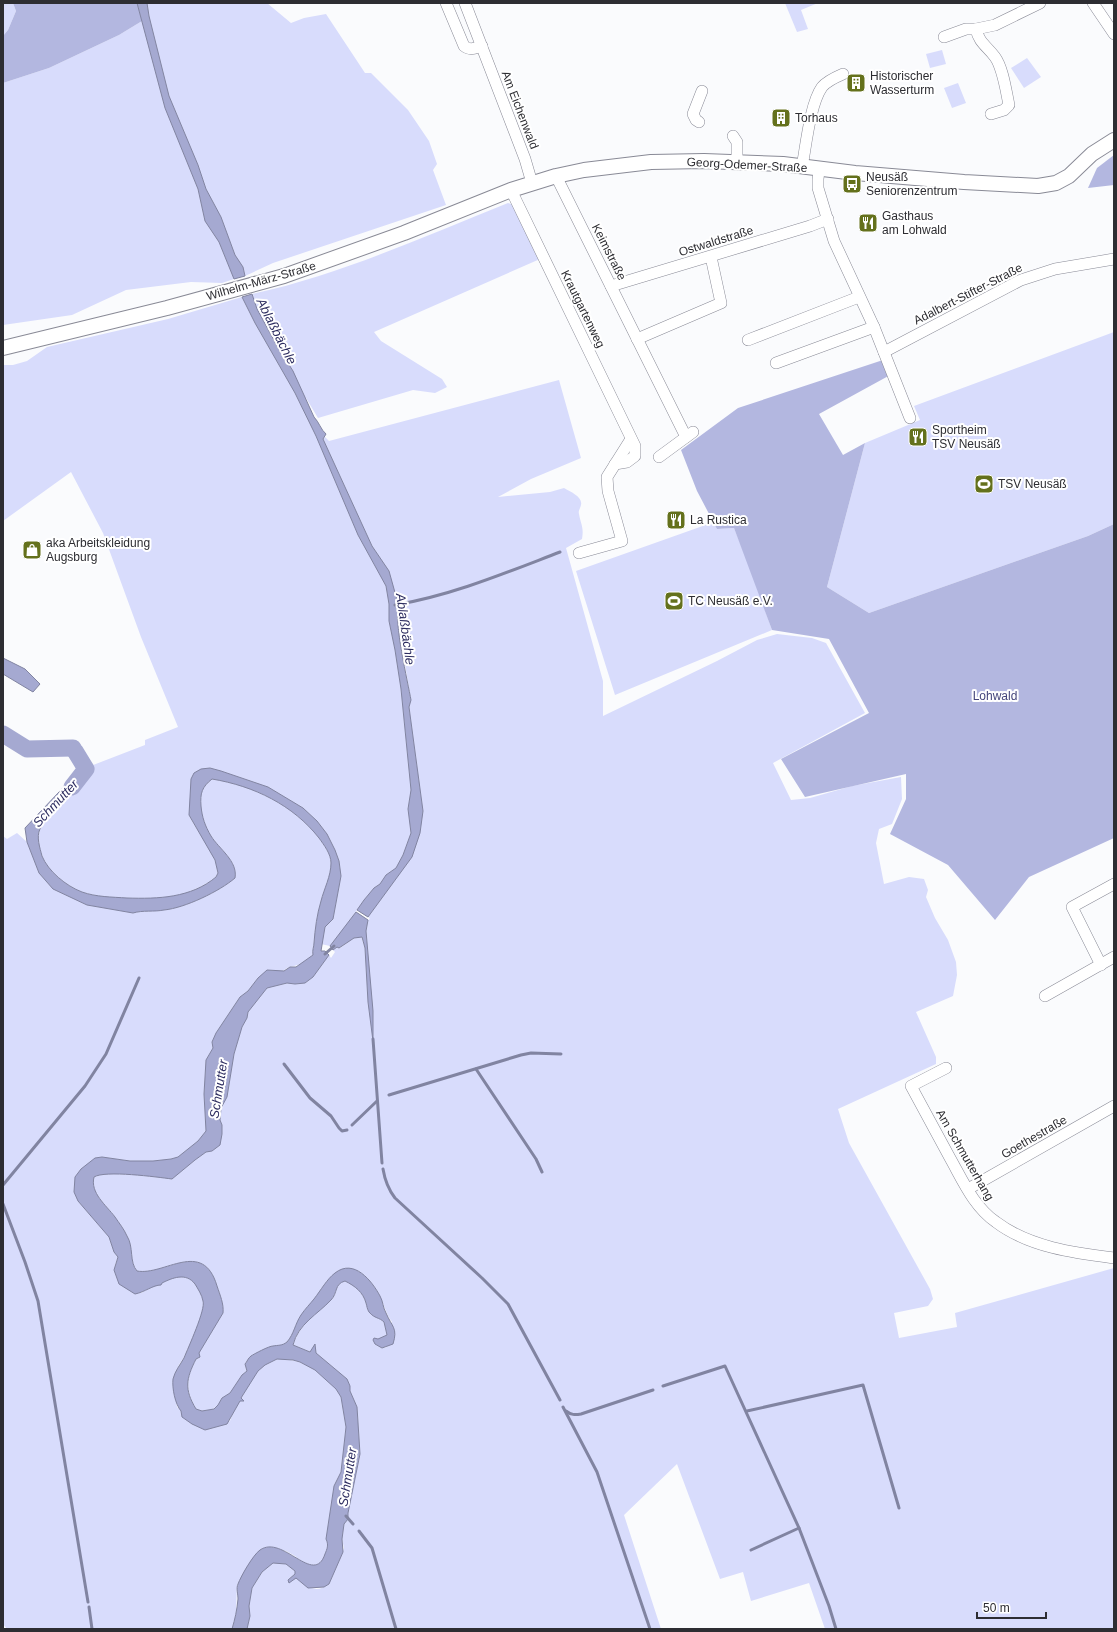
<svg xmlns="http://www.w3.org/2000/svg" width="1117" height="1632" font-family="Helvetica,sans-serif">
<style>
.green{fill:#d8dcfc}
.forest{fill:#b3b7e0}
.water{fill:#a5a9d1;stroke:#8184a1}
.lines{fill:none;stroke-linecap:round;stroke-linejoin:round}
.stream{stroke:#8184a1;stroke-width:3}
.river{stroke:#a5a9d1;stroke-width:17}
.minor-casing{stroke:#898a96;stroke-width:12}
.tertiary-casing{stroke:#898a96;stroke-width:16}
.minor{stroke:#fff;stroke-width:11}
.tertiary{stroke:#fff;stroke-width:14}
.labels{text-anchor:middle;stroke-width:4;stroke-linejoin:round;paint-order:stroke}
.poi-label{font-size:12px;fill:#2d2d32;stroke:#fff;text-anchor:start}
.street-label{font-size:12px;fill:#2d2d32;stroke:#fff}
.park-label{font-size:12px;fill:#44457b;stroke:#fff}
.water-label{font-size:13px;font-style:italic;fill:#2d2d60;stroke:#fff}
</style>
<rect width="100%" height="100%" fill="#fafbfd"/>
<g class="green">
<path d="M3,3H13L16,11L8,30L3,36Z"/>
<path d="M147,3H267L291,23L304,18L326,14L365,73H371L408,110L429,141L437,164L433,170L446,205L273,263L245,276L243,267L235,255L221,217L206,189L198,165L169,96L149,16Z"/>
<path d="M785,3H818L801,10L808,29L797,32Z"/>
<path d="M142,21L165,108L198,189L205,221L219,242L234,279L222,283L191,282L126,290L72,315L3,325V83L49,68L119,35Z"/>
<path d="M942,50L946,64L930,68L926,54Z"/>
<path d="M1027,58L1041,77L1024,88L1011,68Z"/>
<path d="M958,83L966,103L952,108L944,88Z"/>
<path d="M508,203L514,205L540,259L374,332L381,341L442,379L447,387L435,393L413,390L318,418L306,398L304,397L286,359L276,344L257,309L252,294C340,275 425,236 508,203Z"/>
<path d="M242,297L255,323L295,393L316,436L358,535L386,586L389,604V621L395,650L401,689L411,790L408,809L411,833L403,855L396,868L386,875L380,884L374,888L364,900L342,932L330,946L321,944L325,927L333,919L341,876L339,861L335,850L327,834L317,821L303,808L268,787L210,768L189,815C198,834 216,851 218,873C215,880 208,882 202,886C193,890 185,894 176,896C154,901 101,900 80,891C68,886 49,873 44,860C41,852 37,842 39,834C41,820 65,799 75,790C81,783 86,779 90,771L88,767L145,745V740L178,727L141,637L103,533L71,472L3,521V365H13L27,361L47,347L168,319Z"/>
<path d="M1114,332V524L1088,536L869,613L827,587L865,443L920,420L914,406Z"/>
<path d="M559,380L581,458L531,479L498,497L550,492L564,488C571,492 583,497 581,505C580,509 578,511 579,514C581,525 584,527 582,539L566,548L603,681V716L717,661L757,640L777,634L812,638L826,643L865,713L773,763L791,800L810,798L852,786L901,777L902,799L892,824L879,829L876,843L884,884L909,877L924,879L928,890L926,897L935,918L948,940L956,962L957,975L953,996L916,1012L936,1057V1064L838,1109L849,1143L930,1289L933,1299L928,1306L894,1313L899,1338L957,1327L955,1313L1114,1268V1629H825L809,1583L751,1601L743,1572L720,1579L677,1464L624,1515L661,1629H247L250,1616L249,1606L252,1588L262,1572L273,1563L286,1564L295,1571V1574L288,1580L296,1578C308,1583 312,1596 329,1584L344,1548L342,1539L344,1524L348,1519V1513L360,1455L357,1407L350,1391V1386L347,1379L316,1353L315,1349L316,1345L311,1352L293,1345C298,1328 313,1315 326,1303C328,1302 330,1301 331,1300C339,1292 333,1285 345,1280C358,1287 365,1295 368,1310L384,1322L387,1335L375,1344L382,1348L387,1347L392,1322C386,1314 385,1307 381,1299C377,1287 368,1279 359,1271L328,1280L308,1308L301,1316L291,1337L285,1344L278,1347L272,1346L250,1357L245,1364L247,1371L242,1375L230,1393L222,1398L218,1405L213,1409L202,1411L196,1409C185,1389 186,1379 196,1359L199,1358V1353L223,1313C224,1304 220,1295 217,1286C203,1238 164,1276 137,1271C129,1262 134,1247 127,1236C124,1229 119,1223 115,1217C106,1205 90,1193 94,1177C105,1170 157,1177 172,1179L195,1160L206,1152L212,1151L219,1145L222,1134V1125L220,1120L221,1108L227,1097L234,1054L242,1027L247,1018L248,1012L267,988L288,983L295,984L305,983L313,977L329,955L331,958L335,952L333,950L337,946L340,948L354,938L361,936L365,948L368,1002L373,1035L366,931L368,920L370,919L368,917L412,856L421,821L423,811L409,707L411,700L389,571L372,546L323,439L325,437L329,441Z"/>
<path d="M714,522L717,529L734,528L748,563L772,630L615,695L576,571Z"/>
<path d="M212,779C254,786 293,805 319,838C324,845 331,854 331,863C332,876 324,889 321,901C317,914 315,929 314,943C314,947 312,950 313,955C304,963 302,964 290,967C281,970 285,974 272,970L258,978L248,991L240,997L216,1033L212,1042L213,1048L206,1060L204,1094L206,1131L198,1141L178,1157L171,1159L153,1161H130L102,1157L95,1158L78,1201L109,1237L114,1252L118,1257L115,1265L141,1293C154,1286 182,1267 194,1283C198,1288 203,1296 204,1302C205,1312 189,1346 184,1357C183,1360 179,1363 178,1367C175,1379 175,1394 177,1407L205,1430L230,1421L234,1410L257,1371L265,1365L277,1359H285L300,1362L315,1370L336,1388L341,1397L346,1427L341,1472L334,1486L328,1547L324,1558L319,1564L311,1566L303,1563L295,1556L286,1551L273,1548L260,1550L256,1555L237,1585L236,1615L232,1629H7L3,1624V836L7,839L17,833L27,842L39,873L53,889L87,905L133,913C143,910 154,912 164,910C185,908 220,891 235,878C238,861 219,849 211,836C205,826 202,817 201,806C200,793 202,787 212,779Z"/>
</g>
<g class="forest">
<path d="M13,3H137L142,21L119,35L49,68L3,83V36L8,30L16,11Z"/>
<path d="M1114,155V185L1088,188L1097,168Z"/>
<path d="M883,360L892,374L819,414L843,455L865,443L827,587L869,613L1088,536L1114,524V838L1029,877L995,920L948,865L890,834L906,799V774L805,797L781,759L869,713L829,639L772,630L734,528L717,529L697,491L681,450L738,408Z"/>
</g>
<g class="water">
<path d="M137,3H147L149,16L169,96L198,165L206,189L221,217L235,255L243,267L245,276L234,279L219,242L205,221L198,189L165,108Z"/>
<path d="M252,294L257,309L276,344L293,371L314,417C319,422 321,430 326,434L323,439L372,546L389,571L399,607C393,619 408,683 411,700L409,707L423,811L420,833L412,857L368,917L357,910L364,900L374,888L380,884L386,875L396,868L403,855L411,833L408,809L411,790L401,689L395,650L389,621V604L386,586L358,535L316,436L295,393L255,323L242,297Z"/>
<path d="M3,658L25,669L40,684L33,692L3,674Z"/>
<path d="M88,767L90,771L87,778C75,789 45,816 40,829C36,837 40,848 42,856C48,871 66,886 82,892C96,897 112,897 127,898C158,899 191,898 216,877L218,873L215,860L189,815L191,779L194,773L201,769L210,768L221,771L268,787L303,808L317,821L327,834L335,850L339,861L341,876L333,919L325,927L321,951H325L329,955L313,977L305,983L295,984L287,983L267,988L248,1012L247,1018L242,1027L234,1054L227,1097L221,1108L220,1120L222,1125V1134L220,1145L212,1151L206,1152L195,1160L172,1179C157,1177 105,1170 94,1177C90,1193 106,1205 115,1217C119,1223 124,1229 127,1236C134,1247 129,1262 137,1271C164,1276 203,1238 217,1286C220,1295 224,1304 223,1313L199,1353L200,1357L196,1359C186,1379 184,1389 196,1409L202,1411L214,1409L218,1405L222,1398L230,1393L242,1375L247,1371L245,1364C247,1362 248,1358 251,1356C254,1354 269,1346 273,1346C278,1345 282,1346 287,1342C294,1334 295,1324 301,1315C305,1309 310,1304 314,1299C321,1290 327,1279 335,1273C354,1258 372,1281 380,1296C383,1301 383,1308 386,1313C392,1327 398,1328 393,1344L382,1348L375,1344L373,1340L374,1338L378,1339L387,1335L384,1322C379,1317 375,1319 369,1312C367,1309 367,1306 366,1303C363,1292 355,1286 345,1281C334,1284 338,1293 331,1300C318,1314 298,1324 293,1345L310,1352L315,1344L316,1353L347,1379L350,1386V1391L357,1407L360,1454L348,1513V1519L344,1524L342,1539L343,1552L329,1584L324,1587L308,1588L296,1578L289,1583L288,1580L295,1574V1571L286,1564L273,1563L262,1572L252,1588L249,1606L250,1616L247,1629H232C235,1619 237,1610 238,1599C238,1594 236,1588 238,1584C241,1576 253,1555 260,1550C283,1534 314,1587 325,1554C327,1549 329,1545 326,1539L334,1486L341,1472L346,1427L341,1397L336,1389L315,1370L300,1362L293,1360L277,1359L265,1365L258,1371L241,1398L244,1401H240L227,1424L205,1430L192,1424L182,1417L181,1411C175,1404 172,1388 173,1379C175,1371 180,1365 184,1358C188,1348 206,1309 203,1301C202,1295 198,1289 195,1284C186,1272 172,1278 162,1283L161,1285C153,1285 145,1292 135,1294L119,1284L114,1270L118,1257L114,1252L109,1237L78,1201L74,1192L75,1177L81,1169L95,1158L102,1157L130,1161H153L171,1159L178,1157L198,1141L206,1131L204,1094L206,1060L213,1048L212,1042L216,1033L240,997L248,991L258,978L267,970L284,971L290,967H296L313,955C312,950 314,947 314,943C315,929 317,914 321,901C324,889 331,876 331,863C331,854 324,845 319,838C293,805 254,786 212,779C202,787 200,793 201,806C202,817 205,826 211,836C219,849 238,861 235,878C220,891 185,908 164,910C154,912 143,910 133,913L87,905L53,889L39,873L27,842L25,828L76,774Z"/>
<path d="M356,912L368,920L366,931L373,1011V1041L368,1002L365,948L362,937L354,938L339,948L337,947L333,950L330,946Z"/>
</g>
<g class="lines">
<g class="stream">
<path d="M395,605C453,595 505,573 560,552"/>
<path d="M325,954L334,946"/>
<path d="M373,1039L382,1163"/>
<path d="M284,1064L310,1098L331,1116L339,1128L342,1131L347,1130"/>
<path d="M476,1069L536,1159L542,1172"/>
<path d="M389,1095L521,1055L531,1053L561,1054"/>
<path d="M352,1125L377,1101"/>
<path d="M383,1169C385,1181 388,1189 395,1198L482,1278L508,1304L560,1400"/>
<path d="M3,1185L85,1086L106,1054L139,978"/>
<path d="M3,1204L25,1262L38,1301L88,1602"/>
<path d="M663,1386L725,1366L799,1528L829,1606L836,1629"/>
<path d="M563,1407L597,1472L650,1629"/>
<path d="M566,1411C571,1415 575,1415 581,1414L653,1390"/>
<path d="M747,1411L863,1385L899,1508"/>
<path d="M346,1516L353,1524"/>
<path d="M359,1531L372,1548L396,1629"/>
<path d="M751,1550L799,1528"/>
<path d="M89,1607L92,1629"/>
</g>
<g class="river">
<path d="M3,734L27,749L73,748"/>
<path d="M72,787L86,769L75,751"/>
</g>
<g class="minor-casing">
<g id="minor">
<path d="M446,3L464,46C470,51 475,48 482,46"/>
<path d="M465,3L525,159L532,183"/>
<path d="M1093,3L1114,34"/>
<path d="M976,29C979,43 987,46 995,57C1003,68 1006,91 1009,105L1004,110L991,114"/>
<path d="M944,37L966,29H976L995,25L1040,3"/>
<path d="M699,122L696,120L693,114L702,91"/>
<path d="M733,136L737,142V163"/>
<path d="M802,167C806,146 810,104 822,87C827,81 836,77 843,74"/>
<path d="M819,170L818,179V188L834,241L874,327L910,418"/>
<path d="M556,176L686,437"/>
<path d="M511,190L635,446V456L627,462L615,464"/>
<path d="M611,286L810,226L828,219"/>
<path d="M637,339L721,303L711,257"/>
<path d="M748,340L859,297"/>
<path d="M884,352L1021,280L1055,269L1114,259"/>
<path d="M776,363L874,327"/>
<path d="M659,457L693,432"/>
<path d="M579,553L622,541L608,491L607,477L631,439"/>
<path d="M1101,965L1072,907L1114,884"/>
<path d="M1045,996L1114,957"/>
<path d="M946,1068L911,1086C924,1110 937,1134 950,1158C963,1181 974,1207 996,1222C1029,1247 1074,1253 1114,1258"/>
<path d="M968,1189L1114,1106"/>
</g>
</g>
<g class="tertiary-casing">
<path id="tertiary" d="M3,348L167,308L284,276L404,233L511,190L556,176L584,170L651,162L704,161L783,164L855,173L964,182L1038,186L1056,183L1069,176L1092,154L1114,140"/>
</g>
<use href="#minor" class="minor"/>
<use href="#tertiary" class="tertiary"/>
</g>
<defs>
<g id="building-square" transform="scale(1)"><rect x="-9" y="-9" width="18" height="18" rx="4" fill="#64711c" stroke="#fff"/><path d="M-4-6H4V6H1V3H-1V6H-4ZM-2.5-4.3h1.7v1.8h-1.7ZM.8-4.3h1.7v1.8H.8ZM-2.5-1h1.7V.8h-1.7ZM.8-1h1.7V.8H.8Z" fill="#fff"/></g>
<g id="bus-square" transform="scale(1)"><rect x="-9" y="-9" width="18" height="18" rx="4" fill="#64711c" stroke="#fff"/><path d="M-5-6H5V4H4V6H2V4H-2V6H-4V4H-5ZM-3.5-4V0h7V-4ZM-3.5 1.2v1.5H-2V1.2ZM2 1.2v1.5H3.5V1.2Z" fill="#fff"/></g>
<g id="restaurant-square" transform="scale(1)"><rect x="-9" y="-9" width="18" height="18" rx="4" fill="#64711c" stroke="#fff"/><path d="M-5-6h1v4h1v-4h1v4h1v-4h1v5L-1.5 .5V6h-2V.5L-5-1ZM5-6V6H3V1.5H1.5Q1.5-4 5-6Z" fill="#fff"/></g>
<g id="stadium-square" transform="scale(1)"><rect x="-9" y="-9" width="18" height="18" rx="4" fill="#64711c" stroke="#fff"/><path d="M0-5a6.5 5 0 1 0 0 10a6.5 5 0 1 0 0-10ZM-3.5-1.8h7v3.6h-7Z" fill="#fff"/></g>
<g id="shop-square" transform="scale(1)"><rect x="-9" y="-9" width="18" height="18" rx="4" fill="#64711c" stroke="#fff"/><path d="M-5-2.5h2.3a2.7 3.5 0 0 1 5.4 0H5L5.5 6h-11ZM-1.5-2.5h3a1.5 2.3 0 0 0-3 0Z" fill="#fff"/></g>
</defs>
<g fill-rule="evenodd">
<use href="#building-square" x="856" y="83"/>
<use href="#building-square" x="781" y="118"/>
<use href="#bus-square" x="852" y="184"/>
<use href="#restaurant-square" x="868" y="223"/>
<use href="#restaurant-square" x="918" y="437"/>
<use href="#stadium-square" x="984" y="484"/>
<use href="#restaurant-square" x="676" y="520"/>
<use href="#shop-square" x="32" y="550"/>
<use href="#stadium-square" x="674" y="601"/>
</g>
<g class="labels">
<g class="poi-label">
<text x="870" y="80">Historischer<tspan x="870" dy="14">Wasserturm</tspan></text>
<text x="795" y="122">Torhaus</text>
<text x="866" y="181">Neusäß<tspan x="866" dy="14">Seniorenzentrum</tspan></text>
<text x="882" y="220">Gasthaus<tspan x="882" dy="14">am Lohwald</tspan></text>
<text x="932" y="434">Sportheim<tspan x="932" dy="14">TSV Neusäß</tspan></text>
<text x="998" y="488">TSV Neusäß</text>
<text x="690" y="524">La Rustica</text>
<text x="46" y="547">aka Arbeitskleidung<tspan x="46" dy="14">Augsburg</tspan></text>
<text x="688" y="605">TC Neusäß e.V.</text>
</g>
<g class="street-label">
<text transform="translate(520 110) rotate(69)" y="4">Am Eichenwald</text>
<text transform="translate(747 165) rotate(3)" y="4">Georg-Odemer-Straße</text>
<text transform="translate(716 241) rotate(-17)" y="4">Ostwaldstraße</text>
<text transform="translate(609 252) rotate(63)" y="4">Keimstraße</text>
<text transform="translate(261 281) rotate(-16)" y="4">Wilhelm-März-Straße</text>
<text transform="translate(968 294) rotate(-27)" y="4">Adalbert-Stifter-Straße</text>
<text transform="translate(583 309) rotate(64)" y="4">Krautgartenweg</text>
<text transform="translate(1034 1137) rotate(-30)" y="4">Goethestraße</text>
<text transform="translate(965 1155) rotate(60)" y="4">Am Schmutterhang</text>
</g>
<g class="park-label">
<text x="995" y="700">Lohwald</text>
</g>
<g class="water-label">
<text transform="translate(277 331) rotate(63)" y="5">Ablaßbächle</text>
<text transform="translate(406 629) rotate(82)" y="5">Ablaßbächle</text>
<text transform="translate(55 803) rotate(-47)" y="5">Schmutter</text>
<text transform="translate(218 1089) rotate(-81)" y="5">Schmutter</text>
<text transform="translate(347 1477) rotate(-81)" y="5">Schmutter</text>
</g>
</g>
<rect width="1117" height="1632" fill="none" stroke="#2d2d32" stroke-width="8"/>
<path d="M977 1612v6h69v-6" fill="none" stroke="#2d2d32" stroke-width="2"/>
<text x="983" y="1612" font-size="12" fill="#2d2d32" stroke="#ffffff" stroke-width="3" paint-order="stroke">50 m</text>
</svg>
